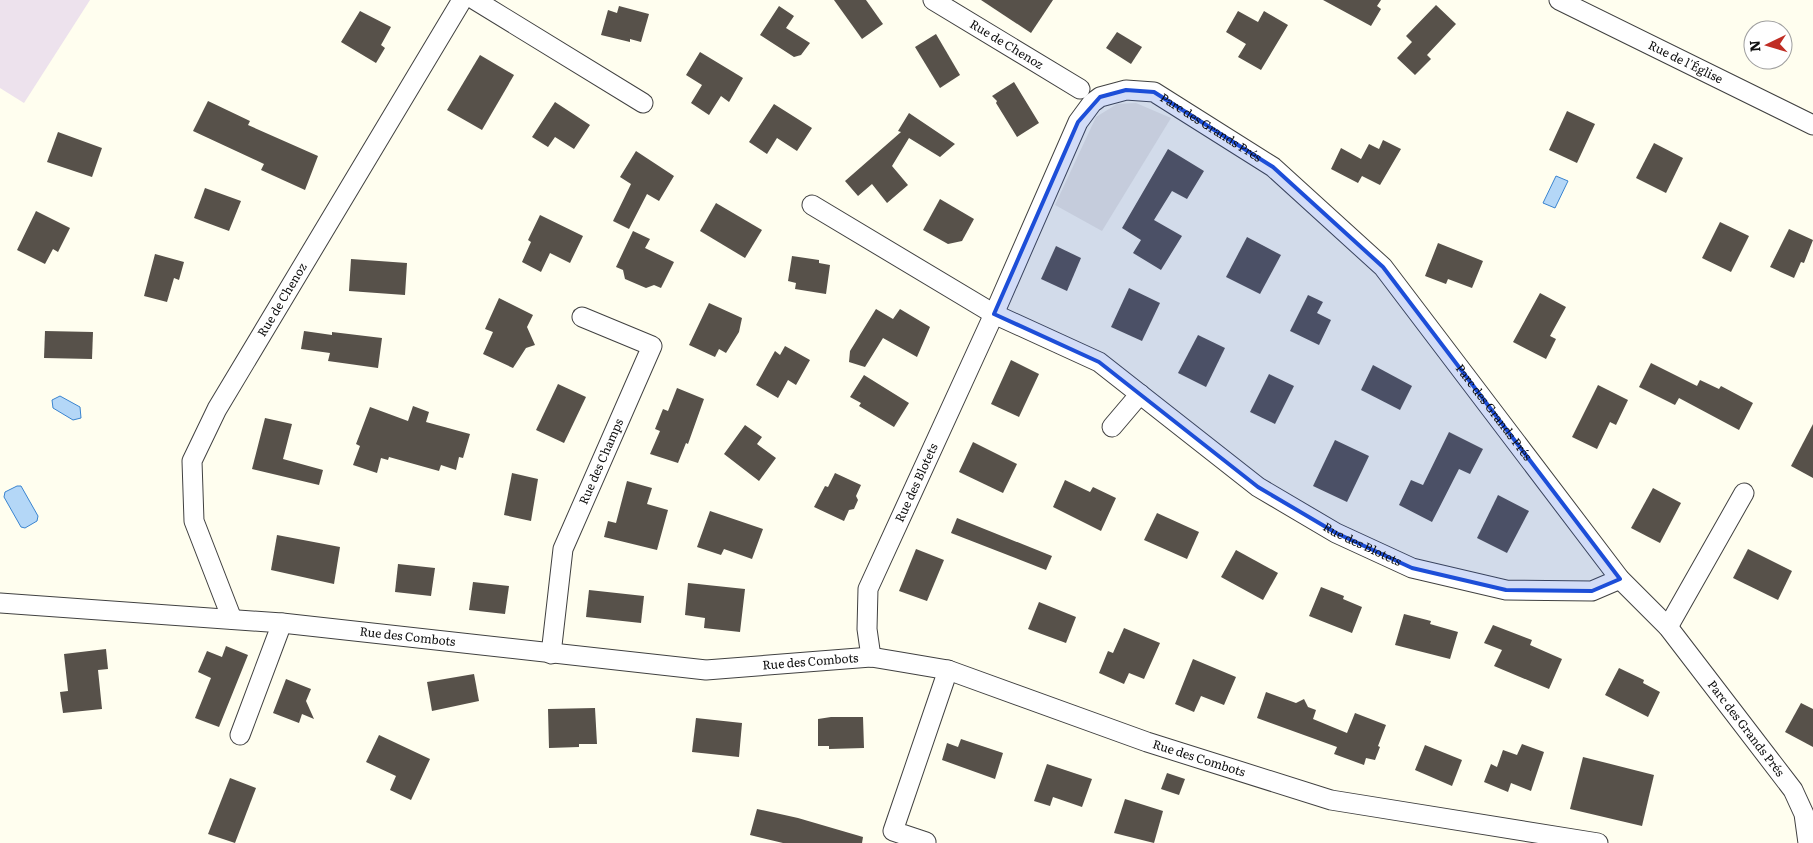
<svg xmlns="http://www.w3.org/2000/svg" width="1813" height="843" font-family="Literata,serif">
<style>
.industrial{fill:#ede2ed}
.plaza{fill:#efecde}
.water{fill:#b4d7f7;stroke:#3a84cf}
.building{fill:#57514a}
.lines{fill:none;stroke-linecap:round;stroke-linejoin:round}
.minor-casing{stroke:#414141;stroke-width:21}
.minor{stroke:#fff;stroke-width:19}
.marked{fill:#1d4ed8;fill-opacity:0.2;stroke:#1d4ed8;stroke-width:4;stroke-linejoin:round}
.labels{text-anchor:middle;stroke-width:5;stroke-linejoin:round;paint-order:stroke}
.street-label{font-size:12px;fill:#0e0e0e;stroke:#fff}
</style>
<rect width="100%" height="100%" fill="#fffeef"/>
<path class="industrial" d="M0,0H90L24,103L0,88Z"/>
<path class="plaza" d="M1136,103L1171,118L1102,231L1055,205L1096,117L1117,104Z"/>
<g class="water">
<path d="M1556,176L1568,181L1555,208L1543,203Z"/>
<path d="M60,396L80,407L81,418L73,420L53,408L52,400Z"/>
<path d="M17,486H21L38,516L37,521L25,528L21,527L4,497L5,492Z"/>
</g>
<g class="building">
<path d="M834,0H866L883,24L862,39Z"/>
<path d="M981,0H1053L1031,33Z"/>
<path d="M1323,0H1381L1377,6L1381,9L1371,26Z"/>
<path d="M1436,5L1456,24L1427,55L1431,59L1415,75L1397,58L1412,42L1406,36Z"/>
<path d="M619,6L649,14L641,42L630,39V42L601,35L608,10L617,13Z"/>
<path d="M779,6L794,16L786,28L810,43L801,55L794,57L760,35Z"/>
<path d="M360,11L391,27L381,45L385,48L376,63L341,42Z"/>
<path d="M1238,11L1258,22L1264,11L1288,25L1261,70L1238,57L1246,44L1226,32Z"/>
<path d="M1117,32L1142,47L1131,64L1106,48Z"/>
<path d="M936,34L960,75L940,88L915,47Z"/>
<path d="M700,52L743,78L729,102L721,96L709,115L691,103L702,85L686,75Z"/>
<path d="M480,55L514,75L482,130L447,110Z"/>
<path d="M1014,82L1039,123L1017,137L996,103L997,101L992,96Z"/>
<path d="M208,101L250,121L248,125L318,156L305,190L261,170L264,164L193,131Z"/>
<path d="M555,102L590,125L574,149L555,137L548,147L532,137Z"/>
<path d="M774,104L812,128L797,151L777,138L767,154L749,142Z"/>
<path d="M1567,111L1595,124L1577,163L1549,150Z"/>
<path d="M909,113L955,144L940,157L909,138L892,166L908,185L887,203L872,184L858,196L845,181L901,132L898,131Z"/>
<path d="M58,132L102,148L92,177L47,162Z"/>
<path d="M1383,140L1401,149L1380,185L1362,176L1358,183L1331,169L1341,148L1361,159L1369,144L1379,149Z"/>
<path d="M1654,143L1683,158L1666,193L1636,178Z"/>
<path d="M1168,149L1204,171L1187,199L1172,191L1154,220L1182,236L1161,270L1133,253L1141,240L1122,228Z"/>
<path d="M636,151L674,176L659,201L647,194L629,229L613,221L631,184L620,177Z"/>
<path d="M205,188L241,201L229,231L194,218Z"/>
<path d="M940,199L974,219L962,241L948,244L923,230Z"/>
<path d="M716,203L762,230L745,258L700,231Z"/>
<path d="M36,211L70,228L58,252L53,249L45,264L17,250Z"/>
<path d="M540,215L583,236L570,263L550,253L541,272L522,262L531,242L528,240Z"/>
<path d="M1720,222L1749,236L1731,272L1702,258Z"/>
<path d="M1789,229L1813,240L1804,263L1801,262L1794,278L1770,267Z"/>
<path d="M633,231L650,239L645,248L674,262L661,288L654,285L646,288L625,279L623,270L616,267Z"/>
<path d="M1247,237L1281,255L1260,294L1226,277Z"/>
<path d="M1438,243L1483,261L1472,288L1448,279L1446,284L1425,276Z"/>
<path d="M1056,246L1081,258L1067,291L1041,279Z"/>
<path d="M155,254L184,262L179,280L174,278L167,302L144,296Z"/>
<path d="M792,256L819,260V263L830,265L826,294L795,289L796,283L788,281Z"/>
<path d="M351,259L407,263L405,295L349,291Z"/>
<path d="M1129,288L1160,303L1142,341L1111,327Z"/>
<path d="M1540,293L1566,307L1550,336L1556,339L1546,359L1513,342Z"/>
<path d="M1308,295L1323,302L1317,313L1331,320L1319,345L1290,331Z"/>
<path d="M499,298L533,315L527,327L535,345L526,348L513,368L483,354L493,332L485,329Z"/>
<path d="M709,303L742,318L739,332L726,353L719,349L715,357L689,345Z"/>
<path d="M876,309L893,319L900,309L930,327L917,357L883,338L865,367L849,362L850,351Z"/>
<path d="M45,331L93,332L92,359L44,358Z"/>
<path d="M304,331L332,335V332L382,338L378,368L328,361L330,353L301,349Z"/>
<path d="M1198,335L1225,348L1206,387L1178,373Z"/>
<path d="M785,346L810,360L796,385L788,380L778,398L756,385L775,351L780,355Z"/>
<path d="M1011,360L1039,374L1019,417L991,404Z"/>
<path d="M1651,363L1697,386L1700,380L1719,389L1721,386L1753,403L1739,430L1679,398L1675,405L1639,387Z"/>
<path d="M1373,365L1412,386L1400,410L1361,390Z"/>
<path d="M1269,374L1294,386L1275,424L1250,412Z"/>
<path d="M864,375L909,403L894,427L859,406L861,403L850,397Z"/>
<path d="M558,384L586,397L564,443L536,430Z"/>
<path d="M1598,385L1628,400L1616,425L1610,422L1597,449L1572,437Z"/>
<path d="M677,388L704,399L688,444L686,443L678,463L650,454L660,431L655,429L663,409L668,411Z"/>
<path d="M413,406L429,412L426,422L470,434L463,458L459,457L456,470L441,465L439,471L389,457L388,460L381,458L377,473L353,465L360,446L356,444L370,407L408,421Z"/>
<path d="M265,418L292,424L283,459L323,470L319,485L252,469Z"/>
<path d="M1813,424V478L1791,466Z"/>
<path d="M745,425L762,437L757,444L776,458L759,481L724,454Z"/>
<path d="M1449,432L1483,449L1470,474L1459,469L1432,522L1399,505L1411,480L1423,485Z"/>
<path d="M1335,440L1369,456L1347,502L1313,486Z"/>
<path d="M973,442L1017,464L1003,493L959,472Z"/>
<path d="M512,473L538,479L531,521L504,515Z"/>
<path d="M835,473L861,485L856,496L858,500L854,509L849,510L844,521L814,507L825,486L828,487Z"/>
<path d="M1065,480L1090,492L1093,487L1116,498L1101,531L1053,507Z"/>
<path d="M627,481L652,488L647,504L668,510L657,550L604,537L608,521L616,523Z"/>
<path d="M1653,488L1681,503L1660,543L1631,528Z"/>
<path d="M1498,495L1529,511L1507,553L1477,538Z"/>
<path d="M710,511L763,529L752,559L724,549L721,555L697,547Z"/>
<path d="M1157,513L1199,532L1187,559L1144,540Z"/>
<path d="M957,518L1052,556L1046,570L951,533Z"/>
<path d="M277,535L340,547L334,584L271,570Z"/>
<path d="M916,549L944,560L927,601L899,591Z"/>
<path d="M1748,549L1792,571L1778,600L1733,578Z"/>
<path d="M1236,550L1278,573L1263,600L1221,577Z"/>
<path d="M398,564L435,568L431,596L395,592Z"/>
<path d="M473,582L509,586L505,614L469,610Z"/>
<path d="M688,583L745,589L740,632L704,628L705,618L685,615Z"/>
<path d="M1321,587L1344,596L1343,599L1362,607L1352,633L1309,616Z"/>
<path d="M589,590L644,596L641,623L586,617Z"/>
<path d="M1039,602L1076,617L1066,643L1028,629Z"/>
<path d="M1404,614L1431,621L1430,624L1458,632L1450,659L1395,645Z"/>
<path d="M1493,625L1532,640L1530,645L1562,659L1549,689L1494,666L1502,650L1484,643Z"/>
<path d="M1124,628L1160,643L1144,679L1129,673L1124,684L1099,673L1108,651L1113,653Z"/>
<path d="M226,646L248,655L219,727L195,718L211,678L198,672L207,651L222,657Z"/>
<path d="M106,649L108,669L98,670L102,709L63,713L60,692L68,691L64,654Z"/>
<path d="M1193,659L1236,677L1224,705L1201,696L1194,712L1175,704Z"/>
<path d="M1619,668L1644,680L1643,683L1660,692L1648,717L1605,695Z"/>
<path d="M474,674L479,701L432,711L427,682Z"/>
<path d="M286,679L311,689L306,701L314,719L302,714L299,723L273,713Z"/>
<path d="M1266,692L1296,703L1304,699L1308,707L1316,710L1313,719L1347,733L1355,713L1386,725L1378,746L1380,747L1375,760L1366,758L1364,765L1334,754L1337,747L1257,718Z"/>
<path d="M1801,703L1813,709V747L1785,732Z"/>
<path d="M595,708L597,744H579V747L549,748L548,709Z"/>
<path d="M831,717H863L864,748L829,749V746H818V719Z"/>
<path d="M696,718L742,723L739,757L692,752Z"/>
<path d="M379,735L430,759L411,800L390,790L396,776L366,762Z"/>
<path d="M961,739L1003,753L995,779L942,760L947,743L958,747Z"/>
<path d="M1522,744L1544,752L1531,791L1511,783L1508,792L1484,782L1491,764L1497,767L1503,750L1517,755Z"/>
<path d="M1425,745L1462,760L1452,786L1415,770Z"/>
<path d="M1583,757L1654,775L1642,826L1570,809Z"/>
<path d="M1047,764L1092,779L1082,807L1053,797L1050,806L1034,801Z"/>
<path d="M1167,773L1185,779L1179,795L1161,789Z"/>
<path d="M230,778L256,788L235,843L208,834Z"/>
<path d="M1125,799L1163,811L1154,843L1114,833Z"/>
<path d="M757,809L798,818L863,837L862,843H783L750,835Z"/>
</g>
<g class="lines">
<g class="minor-casing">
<g id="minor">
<path d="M475,0L643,103"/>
<path id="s1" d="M933,0L1080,89"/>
<path id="s2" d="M1559,0L1813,125"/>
<path id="s3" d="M812,205L994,314L1099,362L1258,487L1336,533L1412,568L1506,590L1592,591L1620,579"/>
<path d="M1112,427L1140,394"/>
<path id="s4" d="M0,603L282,623L706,670L871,657L901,662L948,670L1147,742L1331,800L1598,843"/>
<path id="s5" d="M232,619L194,521L192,461L217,409L462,0"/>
<path d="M1668,627L1744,493"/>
<path id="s6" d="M551,654L563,549L652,346L582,317"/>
<path id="s7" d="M871,657L867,629L868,589L994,314L1078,122L1092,103L1100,97L1126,90L1154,92L1273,167L1383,267L1620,579L1668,627L1793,790L1804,814L1808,843"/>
<path d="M240,735L282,623"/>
<path d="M926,842L893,831L948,670"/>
</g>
</g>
<use href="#minor" class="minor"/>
</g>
<path class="marked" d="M1126,90L1154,92L1273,167L1383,267L1620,579L1592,591L1506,590L1412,568L1336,533L1258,487L1099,362L994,314L1078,122L1100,97Z"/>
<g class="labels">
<g class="street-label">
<text dy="4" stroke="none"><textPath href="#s1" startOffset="86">Rue de Chenoz</textPath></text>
<text dy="4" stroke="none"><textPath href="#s2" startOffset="141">Rue de l'Église</textPath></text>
<text dy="4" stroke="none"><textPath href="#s7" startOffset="736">Parc des Grands Prés</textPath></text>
<text dy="4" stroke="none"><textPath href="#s5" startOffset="350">Rue de Chenoz</textPath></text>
<text dy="4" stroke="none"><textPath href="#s7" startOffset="1141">Parc des Grands Prés</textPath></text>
<text dy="4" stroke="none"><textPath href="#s6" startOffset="201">Rue des Champs</textPath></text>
<text dy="4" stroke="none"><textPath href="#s7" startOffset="185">Rue des Blotets</textPath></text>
<text dy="4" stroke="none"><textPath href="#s3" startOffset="649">Rue des Blotets</textPath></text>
<text dy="4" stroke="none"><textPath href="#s4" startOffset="409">Rue des Combots</textPath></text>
<text dy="4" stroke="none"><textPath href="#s4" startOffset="814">Rue des Combots</textPath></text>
<text dy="4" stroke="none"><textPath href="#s7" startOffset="1546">Parc des Grands Prés</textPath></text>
<text dy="4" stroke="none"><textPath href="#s4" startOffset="1219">Rue des Combots</textPath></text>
</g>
</g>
<g transform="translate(1768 45) rotate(265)"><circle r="24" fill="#ffffff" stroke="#9f9f9f"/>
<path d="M0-4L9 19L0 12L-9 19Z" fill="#c02d24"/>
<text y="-8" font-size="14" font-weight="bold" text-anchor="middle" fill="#0e0e0e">N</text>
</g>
</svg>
